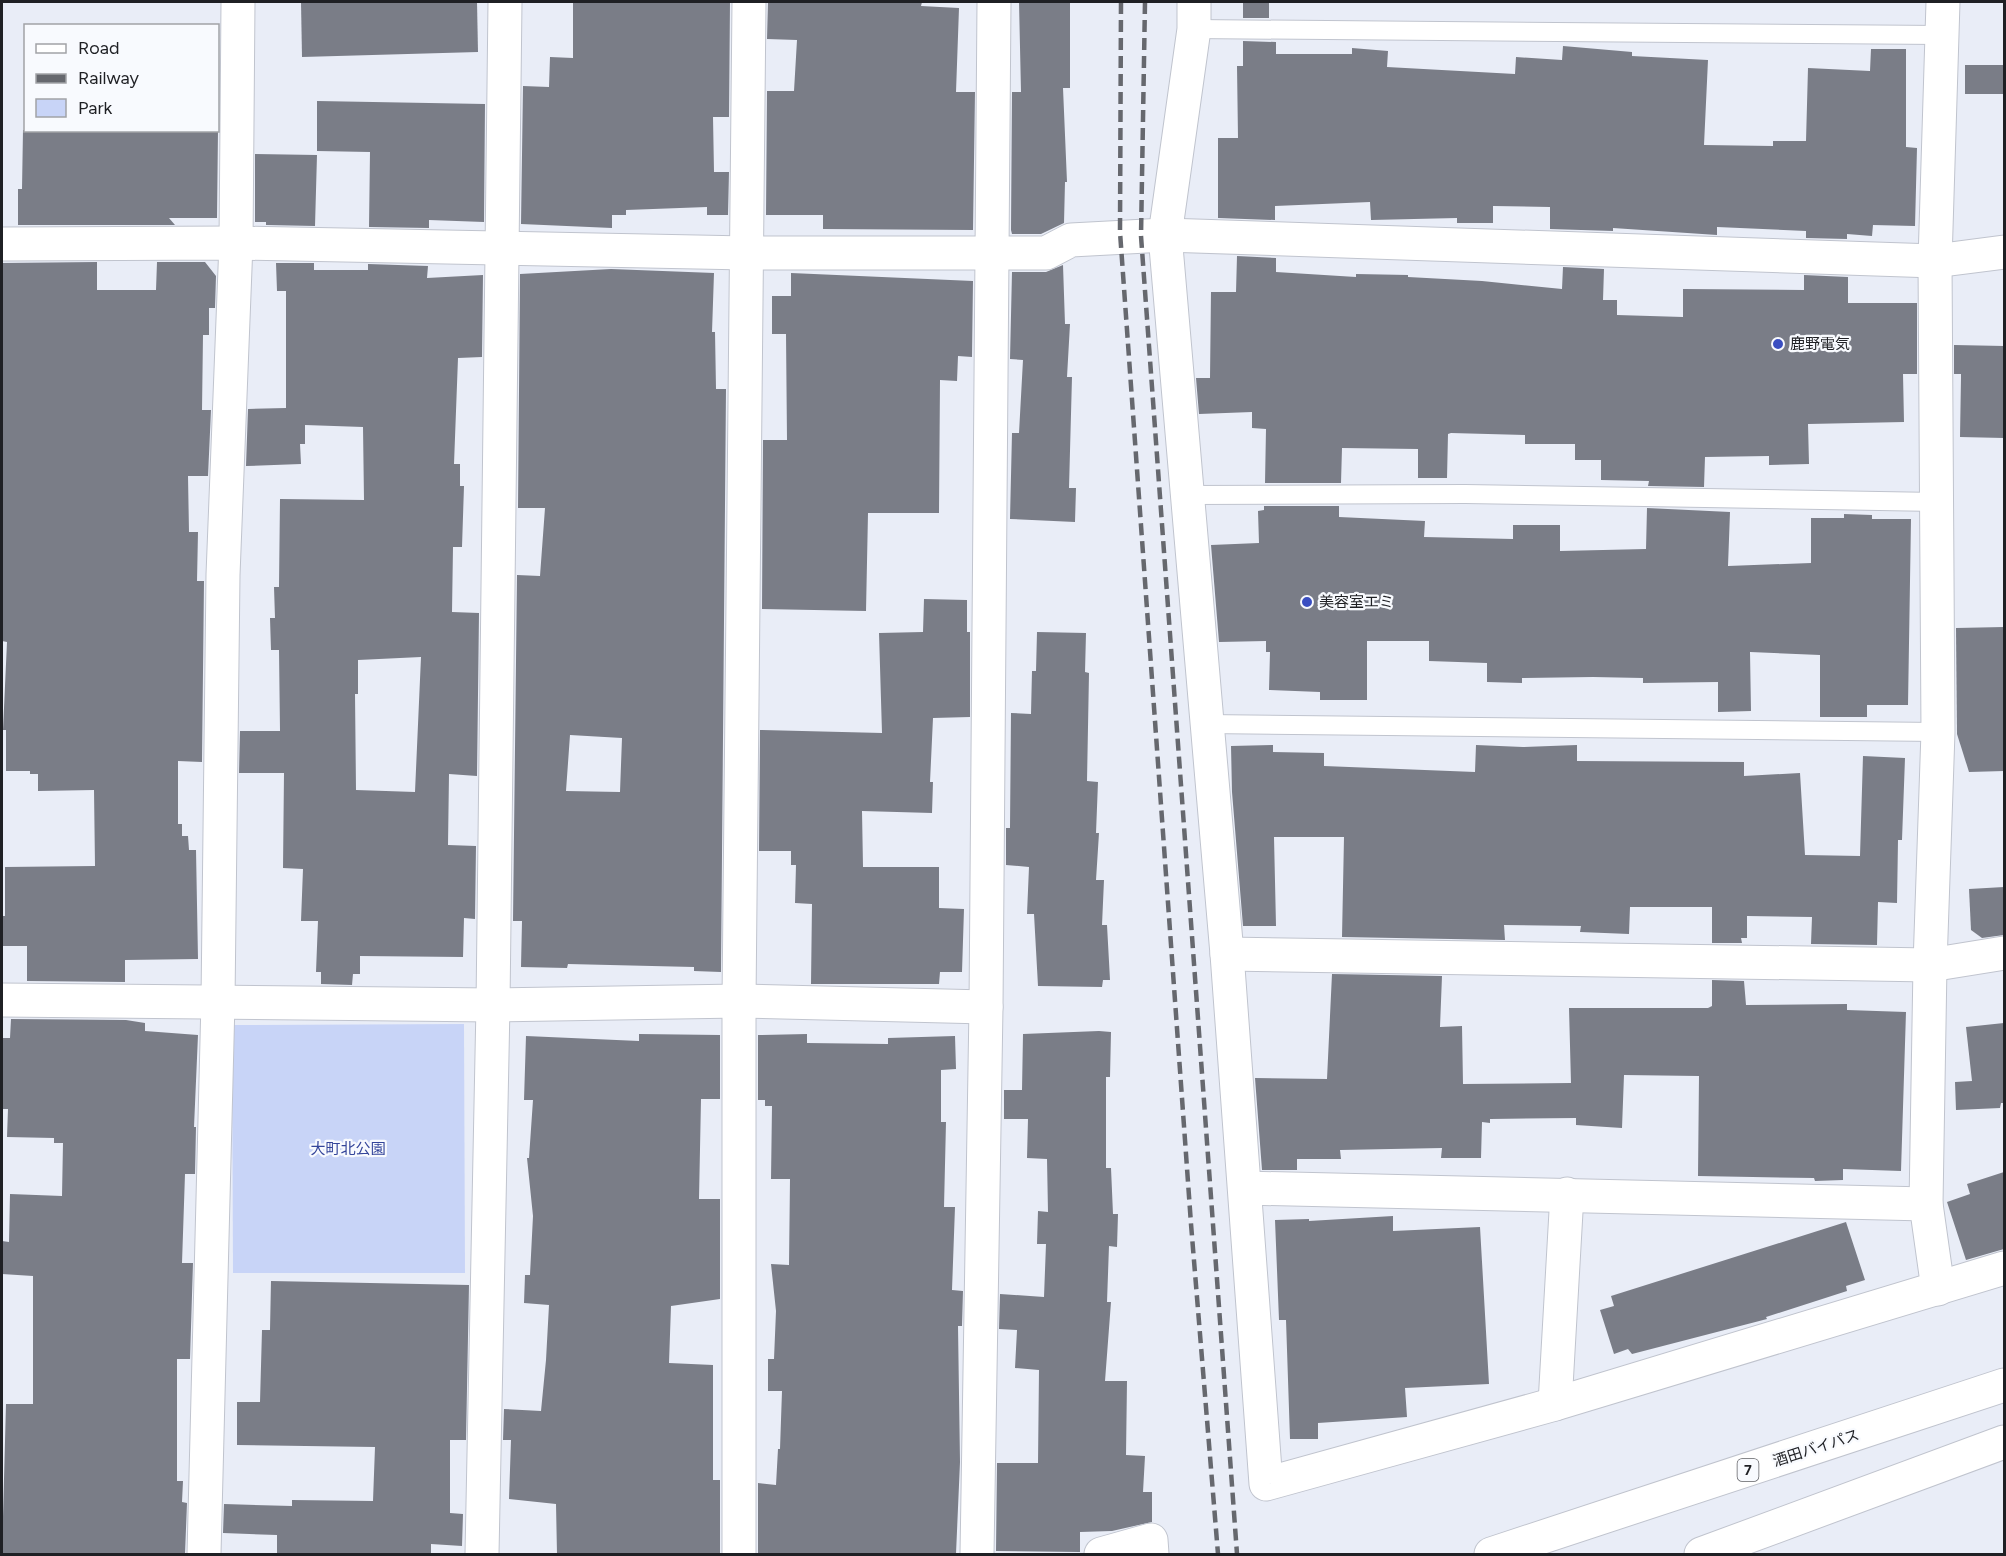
<svg xmlns="http://www.w3.org/2000/svg" width="2006" height="1556" font-family="Figtree,'Noto Sans JP',sans-serif">
<style>
.green{fill:#c8d4f7}
.building{fill:#7a7d87;fill-rule:evenodd}
.lines{fill:none;stroke-linecap:round;stroke-linejoin:round}
.service-casing{stroke:#c0c4ce;stroke-width:20}
.minor-casing{stroke:#c0c4ce;stroke-width:35}
.tertiary-casing{stroke:#c0c4ce;stroke-width:35}
.trunk-casing{stroke:#c0c4ce;stroke-width:35}
.service{stroke:#fff;stroke-width:18}
.minor{stroke:#fff;stroke-width:33}
.tertiary{stroke:#fff;stroke-width:33}
.trunk{stroke:#fff;stroke-width:33}
.rail{stroke:#66686e;stroke-width:4.5;stroke-dasharray:12 6;stroke-linecap:butt}
.poi-dot{fill:#3a4ec1;stroke:#f8fafe;stroke-width:2}
.labels{text-anchor:middle;stroke-width:4.5;stroke-linejoin:round;paint-order:stroke}
.shield{fill:#f8fafe;stroke:#606165;stroke-width:1.5}
.shield-label{font-size:14px;font-weight:bold;fill:#1f2024}
.poi-label{font-size:15px;fill:#1f2024;stroke:#f8fafe;text-anchor:start}
.park-label{font-size:15px;fill:#34459a;stroke:#f8fafe}
.street-label{font-size:15px;fill:#1f2024;stroke:#f8fafe}
</style>
<rect width="100%" height="100%" fill="#e9edf7"/>
<path class="green" d="M464,1024L465,1273H233L232,1025Z"/>
<g class="building">
<path d="M301,2H477L478,52L302,57Z"/>
<path d="M573,2H730L729,117H713L714,172H729L728,215H707V207L626,210V215H612V228L521,224L523,86L549,87L550,57L573,58Z"/>
<path d="M768,2H922L921,6L959,8L956,92H975L973,230L823,229V215H766L767,91H794L797,40L767,39Z"/>
<path d="M1019,2H1070V88H1063L1067,182H1065L1064,223L1041,234H1012L1011,230L1012,92H1021Z"/>
<rect x="1243" y="2" width="26" height="16"/>
<path d="M1243,41L1276,42V54H1352V48L1388,51L1387,67L1515,74L1516,57L1562,60L1563,46L1632,52V56L1708,60L1704,145L1773,146V141H1806L1808,68L1870,71L1871,49H1906V147L1917,148L1915,226L1873,225L1872,236L1847,234V239L1806,238V231L1717,227V235L1613,228V231L1550,229V207L1493,206V223H1457V218L1371,220L1370,202L1275,206V220L1218,218V138H1238L1237,66H1243Z"/>
<rect x="1965" y="65" width="39" height="29"/>
<path d="M317,101L485,104L484,222L429,220V228L369,227L370,152L317,151Z"/>
<path d="M23,130H218L217,218H169L175,225H18V189H22Z"/>
<path d="M255,154L317,155L315,226L266,225V222H255Z"/>
<path d="M1237,256L1276,258V272L1356,277V274L1408,275V277L1482,281L1562,289L1563,267L1604,269L1603,300H1617V315L1683,317V289L1804,290V275L1848,277V303H1917V374H1903L1904,422L1808,424L1809,464L1769,465V456L1705,457L1704,487L1648,486L1649,481L1601,480V460H1575V444H1525V435L1451,433L1448,434L1447,478H1418V449L1342,448L1341,483H1265L1266,429L1252,428V412L1199,414L1196,378H1210L1211,292H1236Z"/>
<path d="M97,262V290H156L157,262H205L216,276L215,308H209V335H203L202,410H211L208,476H188L189,532H198L197,581H204L202,762L178,761V824H182V836H188L189,850H196L198,959L125,960V982L27,981V946H2V916H5V867L95,866L94,790L38,791V774H30V771H6V730H3L7,642L2,641V263Z"/>
<path d="M276,263H314V270H368V264L428,266L427,278L483,275L482,357L458,358L454,464H460V486H464L462,547H453L452,612L479,613L477,776L449,774L448,845L476,846L475,919L464,918L463,957L360,956V974H353L352,985L321,984V972H316L318,921H301L303,869L283,868L284,773H239L240,731H280L279,650H271L270,618H275L274,587H279L280,499L364,500L363,427L305,425V444H300L301,464L246,466L248,409L286,408V291H277ZM421,657L415,792L356,790L355,694H358V660Z"/>
<path d="M1063,265L1065,324H1070L1067,377H1072L1069,488H1076L1075,522L1010,519L1012,433H1019L1023,360L1010,359L1012,272H1046Z"/>
<path d="M611,269L714,273L712,332H715L716,389H726L721,972L694,971V967L568,964L567,968L521,967L522,921H513L517,575L540,576L545,508H518L520,274ZM570,735L622,738L620,792L566,791Z"/>
<path d="M791,273L973,281L972,357L958,356L957,381L940,380L939,513H868L866,611L762,609L763,440H787L786,334H772V296H791Z"/>
<path d="M1954,345L2004,346V438L1960,437L1961,378V374H1954Z"/>
<path d="M1264,506H1339V517L1425,521L1424,537L1513,539V525H1560V551L1646,549L1647,508L1730,512L1728,566L1811,563V518H1844V514L1872,515V519H1911L1908,705H1867V717H1820V655L1750,652L1751,711L1718,712V682L1643,683V678L1593,677L1522,678V683L1487,682V663L1429,661V641H1367V700H1320V692L1269,690L1270,652H1266V641L1219,642L1211,545L1259,543L1258,511L1264,510Z"/>
<path d="M924,599L967,600V632H970V717L933,718L930,782H933L932,813L862,811L863,867H939V908L964,909L962,972H940L939,984H811L812,904L795,903L796,865H791V851H759L760,730L882,733L879,633L923,632Z"/>
<path d="M2004,627V771L1969,772L1957,734L1956,628Z"/>
<path d="M1037,632L1086,633L1085,672L1089,673L1087,781L1098,782L1096,833H1099L1096,880H1104L1102,925H1107L1110,980H1103L1102,987L1038,986L1034,914H1027L1029,867L1006,865V828H1010L1011,713L1031,714L1032,671H1036Z"/>
<path d="M1273,745V752L1324,753V766L1475,772L1476,745L1523,747L1577,745V761L1744,762V776L1800,773L1805,855L1860,856L1863,756L1905,758L1902,840H1898L1897,903L1878,902L1877,945L1811,944L1812,917L1747,916V938H1741L1742,943H1712V907H1630L1629,934L1580,932L1581,926L1504,925L1505,940L1342,937L1344,837H1274L1276,926H1243L1232,792L1231,746Z"/>
<path d="M2004,887V935L1982,938L1971,930L1969,889Z"/>
<path d="M1332,974L1442,976L1440,1027L1462,1026L1463,1084L1571,1083L1569,1008H1708L1712,1006V980L1744,981L1746,1005L1847,1004V1010L1906,1012L1901,1171L1843,1169V1180L1815,1181L1814,1178L1698,1176L1699,1076L1624,1075L1622,1128L1576,1125V1118L1490,1119V1123L1482,1122L1481,1158H1441L1442,1148L1340,1150L1341,1159H1297V1170H1262L1255,1078L1327,1079Z"/>
<path d="M11,1019L126,1020L145,1023V1031L198,1035L194,1127H196L195,1174H185L182,1263H193L190,1359H177V1481H183L182,1502L187,1503L185,1554H2L6,1404H33V1276L2,1274V1241L9,1242L10,1194L62,1196L63,1143H54V1138L7,1137L8,1109H2V1038H10Z"/>
<path d="M2004,1023V1103H2001L2000,1108L1956,1110L1955,1082L1972,1081L1966,1027Z"/>
<path d="M1099,1031L1111,1032L1110,1077H1106V1168H1111L1113,1214H1118L1117,1247L1109,1246L1107,1302H1111L1105,1381H1127L1126,1455L1145,1456L1143,1492H1152V1522L1112,1531L1080,1532V1552L996,1551L997,1463H1038L1039,1370L1015,1368L1017,1330L999,1329L1000,1294L1044,1297L1046,1244H1037L1038,1211L1048,1212L1047,1159L1027,1158L1028,1119H1004V1090H1022L1023,1034Z"/>
<path d="M639,1034L720,1035V1099H701L699,1199H720V1299L671,1306L669,1363L713,1365V1480H720V1554H557L556,1504L509,1499L511,1440H503L504,1409L541,1411L546,1360L549,1305L524,1303L525,1275H530L533,1216L527,1158H529L533,1100H524L526,1036L639,1041Z"/>
<path d="M807,1034V1043L888,1044V1038L955,1036L956,1069L941,1070V1122H946L944,1207H955L952,1290L963,1291L962,1326H958L960,1462L956,1554H758V1483L776,1485L778,1449H780L782,1391H768V1359H774L776,1311L771,1264L789,1265L790,1179H771L772,1106H765V1100H758V1035Z"/>
<path d="M2004,1172V1249L1966,1260L1947,1202L1970,1194L1967,1184Z"/>
<path d="M1393,1216V1231L1480,1227L1489,1384L1405,1388L1407,1417L1318,1423V1439H1290L1286,1320H1279L1275,1220L1309,1219V1221Z"/>
<path d="M1846,1222L1865,1280L1846,1286L1847,1291L1766,1317L1767,1319L1632,1354L1628,1349L1614,1354L1600,1310L1614,1306L1611,1296Z"/>
<path d="M271,1281L469,1285L466,1440H450V1513L463,1514L462,1546L431,1544V1554H277V1535L223,1533L224,1504L292,1506V1500L373,1501L375,1447L237,1445V1402H260L262,1330H270Z"/>
</g>
<g class="lines">
<g class="service-casing">
<g id="service">
<path d="M1194,29L1941,35"/>
<path d="M1189,495L1465,494L1937,502"/>
<path d="M1206,724L1938,732"/>
</g>
</g>
<g class="minor-casing">
<g id="minor">
<path d="M1194,2V29L1165,235L1227,954L1266,1484L1555,1404L2004,1268"/>
<path d="M2,244L236,243L747,253H1046L1071,240L1165,235L1935,261L2004,252"/>
<path d="M1227,954L1930,965L2004,953"/>
<path d="M2,1000L493,1005L739,1001L986,1007"/>
<path d="M1245,1188L1926,1204"/>
<path d="M1555,1404L1567,1194"/>
<path d="M204,1554L218,1001L223,575L236,243L238,2"/>
<path d="M482,1554L493,1005L505,2"/>
<path d="M739,1554V1001L749,2"/>
<path d="M977,1554L986,1007L994,2"/>
<path d="M1101,1554L1151,1540L1152,1554"/>
</g>
</g>
<g class="tertiary-casing">
<path id="tertiary" d="M1938,1289L1926,1204L1930,965L1938,732L1935,261L1943,2"/>
</g>
<g class="trunk-casing">
<g id="trunk">
<path d="M1491,1554L2004,1385"/>
<path d="M1701,1554L2004,1442"/>
</g>
</g>
<use href="#service" class="service"/>
<use href="#minor" class="minor"/>
<use href="#tertiary" class="tertiary"/>
<use href="#trunk" class="trunk"/>
<g class="rail">
<path d="M1121,2L1120,232L1191,1224L1218,1554"/>
<path d="M1145,2L1141,236L1237,1554"/>
</g>
</g>
<g class="poi-dot">
<circle cx="1778" cy="344" r="6"/>
<circle cx="1307" cy="602" r="6"/>
</g>
<g class="labels">
<rect class="shield" x="1737.5" y="1459" width="21" height="22" rx="4.5"/>
<g class="shield-label">
<text x="1748" y="1475">7</text>
</g>
<g class="poi-label">
<text x="1790" y="349">鹿野電気</text>
<text x="1319" y="607">美容室エミ</text>
</g>
<g class="park-label">
<text x="348" y="1154">大町北公園</text>
</g>
<g class="street-label">
<text transform="translate(1816 1448) rotate(-18)" y="5">酒田バイパス</text>
</g>
</g>
<rect width="2006" height="1556" fill="none" stroke="#1f2024" stroke-width="6"/>
<rect x="24" y="24" width="195" height="108" fill="#f8fafe" stroke="#a1a3a7" stroke-width="1.5"/>
<rect x="36" y="44" width="30" height="9" fill="#ffffff" stroke="#a1a3a7" stroke-width="1.5"/>
<text x="78" y="54" font-size="18" fill="#1f2024">Road</text>
<rect x="36" y="74" width="30" height="9" fill="#66686e" stroke="#a1a3a7" stroke-width="1.5"/>
<text x="78" y="84" font-size="18" fill="#1f2024">Railway</text>
<rect x="36" y="99" width="30" height="18" fill="#c8d4f7" stroke="#a1a3a7" stroke-width="1.5"/>
<text x="78" y="114" font-size="18" fill="#1f2024">Park</text>
</svg>
